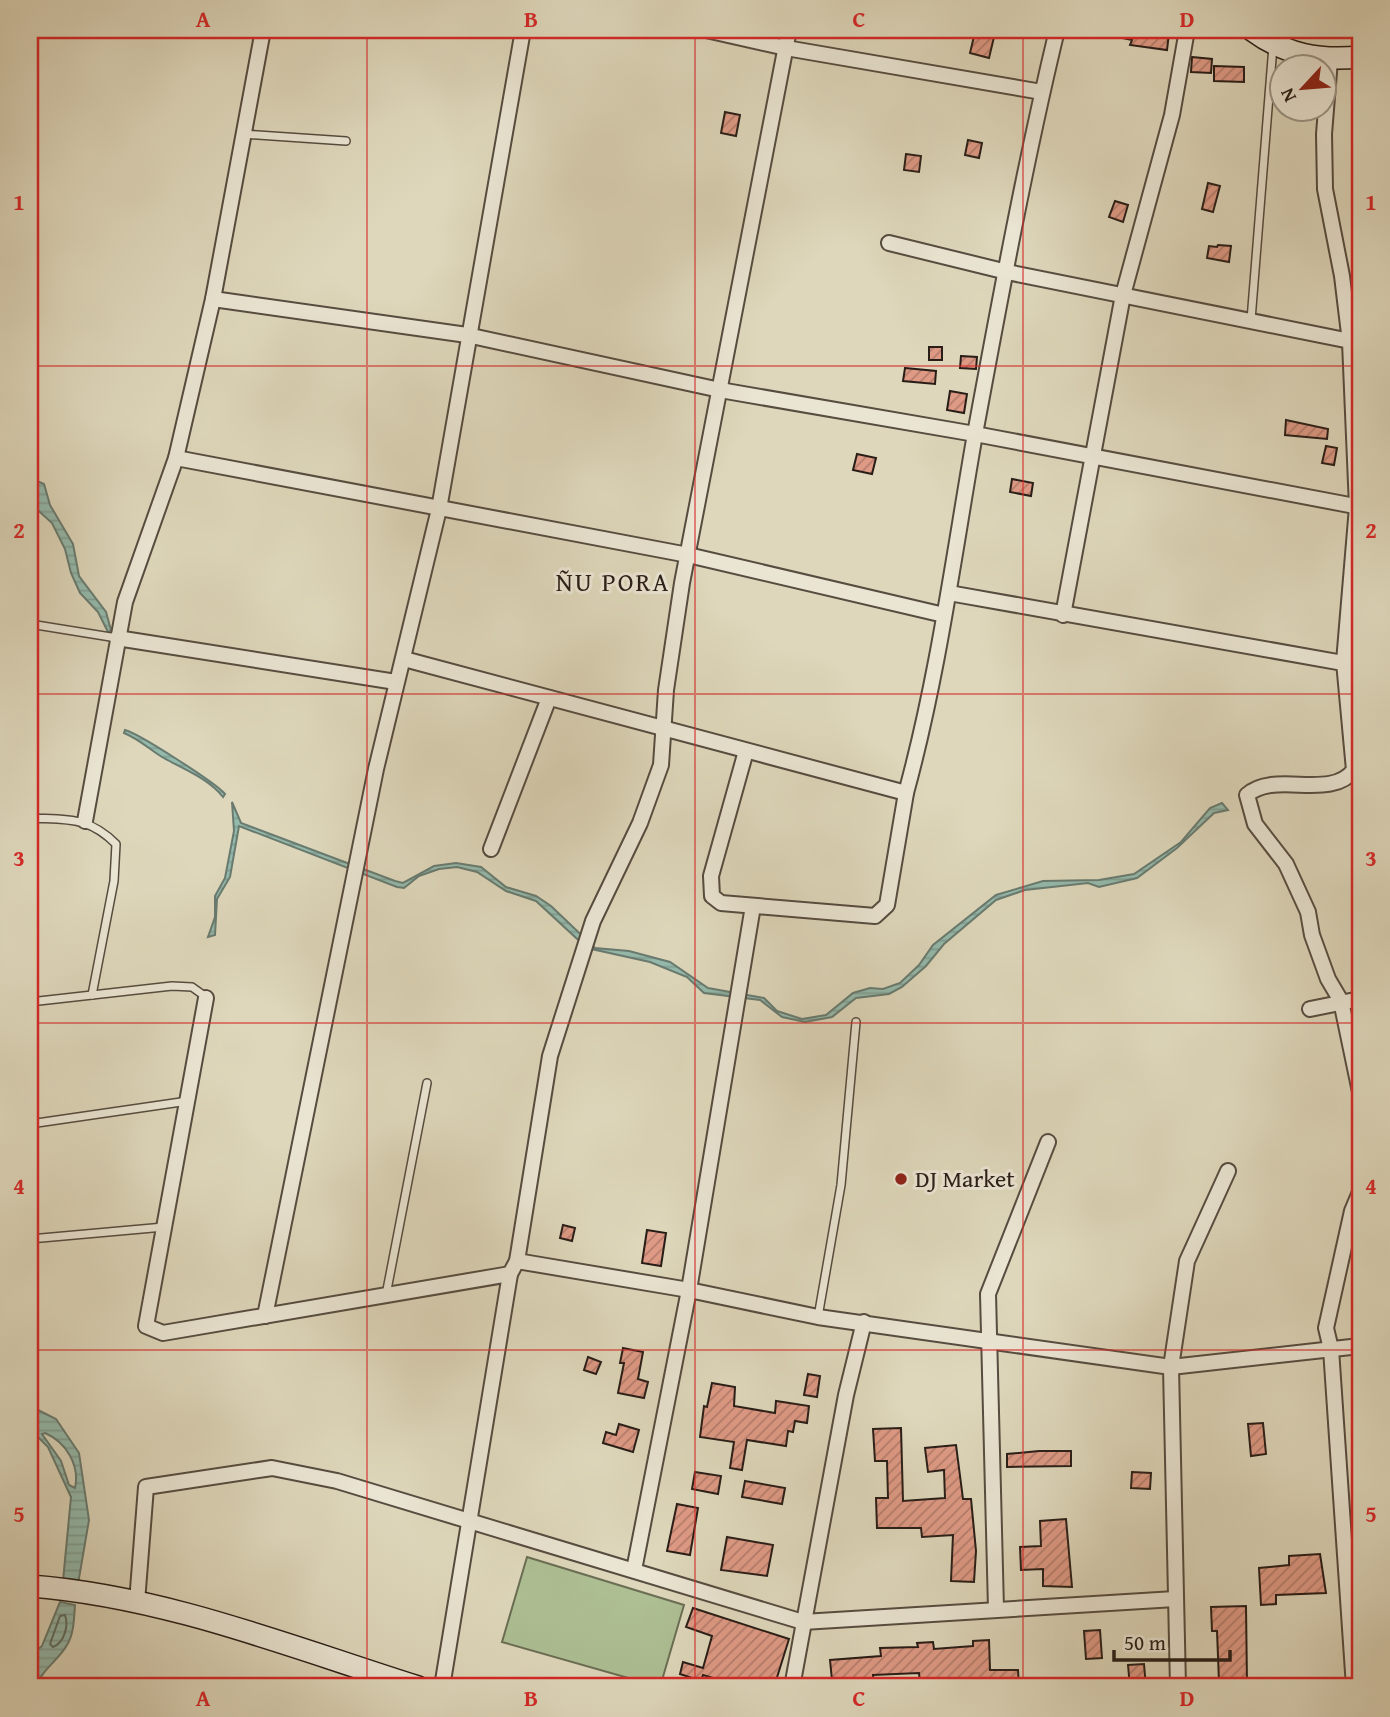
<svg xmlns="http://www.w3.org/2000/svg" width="1390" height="1717" font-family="'Gentium Book Plus',serif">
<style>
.garden{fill:#adbf93;stroke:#6a6e55;stroke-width:2}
.water{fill:url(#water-rules);stroke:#697b70;stroke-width:2;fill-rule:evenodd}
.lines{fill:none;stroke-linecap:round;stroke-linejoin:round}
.shore{stroke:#5e6c62;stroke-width:2}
.building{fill:url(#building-hatch);stroke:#281d17;stroke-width:2}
.lane-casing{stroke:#564c40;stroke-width:10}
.street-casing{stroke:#564c40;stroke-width:18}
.secondary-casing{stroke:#281d17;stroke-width:24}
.lane{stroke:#eae5d3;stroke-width:7}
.street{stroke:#eae5d3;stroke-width:14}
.secondary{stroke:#eae5d3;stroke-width:21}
.grid{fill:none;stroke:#d62828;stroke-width:2;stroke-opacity:0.55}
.poi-dot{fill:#8f2418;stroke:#eae5d3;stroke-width:2.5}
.labels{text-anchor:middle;stroke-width:6;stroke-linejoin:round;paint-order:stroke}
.poi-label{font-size:24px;fill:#281d17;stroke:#eae5d3;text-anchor:start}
.neighbourhood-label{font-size:26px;letter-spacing:2px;fill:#281d17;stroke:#eae5d3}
.neatline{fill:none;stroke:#d62828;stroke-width:2.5}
.grid-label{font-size:23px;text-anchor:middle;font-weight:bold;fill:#d62828}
</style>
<defs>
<pattern id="water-rules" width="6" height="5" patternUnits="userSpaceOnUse" patternTransform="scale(1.75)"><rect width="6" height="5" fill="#94baac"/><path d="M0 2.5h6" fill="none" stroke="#809f93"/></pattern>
<pattern id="building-hatch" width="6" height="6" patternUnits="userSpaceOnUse" patternTransform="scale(1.75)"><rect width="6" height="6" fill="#df9a85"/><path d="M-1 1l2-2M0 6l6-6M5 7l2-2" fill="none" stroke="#b57d6c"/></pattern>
</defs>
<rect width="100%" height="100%" fill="#ded7bb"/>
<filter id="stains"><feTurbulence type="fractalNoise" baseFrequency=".00286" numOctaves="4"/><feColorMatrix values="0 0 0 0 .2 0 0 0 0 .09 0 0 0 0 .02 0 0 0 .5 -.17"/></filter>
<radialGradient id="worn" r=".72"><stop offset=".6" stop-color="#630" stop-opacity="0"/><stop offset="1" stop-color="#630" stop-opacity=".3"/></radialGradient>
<path class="garden" d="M527,1557L684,1605L660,1687L502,1642Z"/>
<g class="water">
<path d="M30,478L44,484L50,505L73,544L79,576L106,612L111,630L108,632L98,612L80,593L71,573L65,549L52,523L30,503Z"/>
<path d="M125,730C138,733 216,783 225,794L223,797C208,778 183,769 162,757C149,749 139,739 124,733Z"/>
<path d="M232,802L241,823L395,881L403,883L434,866L456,863L481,867L506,887L536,896L551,906L595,948L629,951L670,962L708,988L764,998L777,1011L802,1019L826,1015L853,993L870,988L883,989L900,983L919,965L933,945L996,895L1043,881L1099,880L1134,874L1181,842L1210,808L1222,803L1228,810L1214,813L1177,848L1137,878L1099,887L1088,883L1025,890L996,900L944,944L926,966L902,987L889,994L856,998L832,1017L805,1022L782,1017L760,1000L704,993L687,977L650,962L587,948L536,901L506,891L477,872L457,867L439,869L419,876L404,888L397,887L239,826L230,877L217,899L215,935L208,937L215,917V896L225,878L234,831Z"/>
<path d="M30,1406L56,1419L79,1453L89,1520L78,1584L63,1581L71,1497L48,1447L30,1429ZM45,1433C66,1442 80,1465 75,1488L69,1485L61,1461L42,1434Z"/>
<path d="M60,1602L75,1605C74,1618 74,1634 67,1645C58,1661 42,1669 36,1687H30V1656L42,1646Z"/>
</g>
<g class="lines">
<path class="shore" d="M65,1615C69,1626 64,1643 53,1647L50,1644L60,1616Z"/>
</g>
<g class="building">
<path d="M1109,30H1165L1169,33L1167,50L1130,45L1132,40L1108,35Z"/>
<path d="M975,32L994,37L989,58L970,53Z"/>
<path d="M1192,57L1212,59L1211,73L1191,72Z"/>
<path d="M1214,66L1244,67V82L1214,81Z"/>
<path d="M725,112L740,115L736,136L721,133Z"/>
<path d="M968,140L982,143L979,158L965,155Z"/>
<path d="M906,154L921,156L919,172L904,170Z"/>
<path d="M1208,183L1220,186L1213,212L1202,209Z"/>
<path d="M1115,201L1128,205L1123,222L1109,217Z"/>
<path d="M1218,245L1231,246L1229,262L1207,258L1209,246L1217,247Z"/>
<rect x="929" y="347" width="13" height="13"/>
<path d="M961,356L977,357L976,369L960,368Z"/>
<path d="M905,368L936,371L935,384L903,381Z"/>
<path d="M950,391L967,394L964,413L947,410Z"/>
<path d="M1286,420L1328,429L1327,439L1285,435Z"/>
<path d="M1326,446L1337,448L1334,465L1322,463Z"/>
<path d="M857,454L876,458L872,474L853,470Z"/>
<path d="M1012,479L1033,483L1031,496L1010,492Z"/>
<path d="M563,1225L575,1228L572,1241L560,1238Z"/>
<path d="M647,1230L666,1233L661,1266L642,1263Z"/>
<path d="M623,1348L643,1352L638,1379L648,1382L644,1398L618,1393L624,1363H620Z"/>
<path d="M588,1357L601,1362L596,1374L584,1370Z"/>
<path d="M808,1374L820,1376L817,1397L804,1395Z"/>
<path d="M712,1383L735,1387L734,1406L775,1413L776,1401L809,1406L807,1423L795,1421L793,1432L788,1431L786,1446L747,1440L742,1470L730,1468L734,1442L700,1437L704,1406L707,1407Z"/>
<path d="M1263,1423L1266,1454L1251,1456L1248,1424Z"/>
<path d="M619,1424L639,1430L633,1452L603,1443L606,1432L616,1435Z"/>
<path d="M901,1428L903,1501L945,1498L944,1470L928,1472L925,1448L956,1445L963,1499H971L976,1551L974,1582L951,1581L953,1535L922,1537L921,1528H877L876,1498H888L887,1461H875L873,1429Z"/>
<path d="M1039,1451H1071V1466L1007,1467V1454Z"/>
<path d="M695,1472L721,1476L718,1494L692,1489Z"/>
<path d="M1132,1472L1151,1473L1150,1489L1131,1488Z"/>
<path d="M745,1481L785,1488L782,1504L742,1497Z"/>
<path d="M677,1504L698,1508L690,1555L667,1551Z"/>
<path d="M1066,1519L1072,1587L1043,1586V1569L1021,1570L1020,1547L1041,1546L1040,1521Z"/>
<path d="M727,1537L773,1545L767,1576L721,1570Z"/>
<path d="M1320,1554L1326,1593L1276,1595V1604L1261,1605L1259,1568L1289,1565V1556Z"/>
<path d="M1246,1606L1247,1683L1219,1682L1217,1631H1212L1211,1607Z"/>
<path d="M693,1608L789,1639L774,1687H743L703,1675L701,1681L680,1674L683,1662L703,1668L712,1636L686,1627Z"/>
<path d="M1100,1630L1102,1658L1086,1659L1084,1631Z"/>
<path d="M989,1640L990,1670H1018L1019,1687H947V1681L920,1683L919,1673L873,1675L874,1684L855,1685V1678L832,1680L830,1660L881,1656L880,1648L918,1647L917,1643L933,1642L934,1649L973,1646V1641Z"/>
<path d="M1144,1664L1146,1687H1130L1128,1665Z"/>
</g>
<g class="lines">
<g class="lane-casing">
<g id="lane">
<path d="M243,134L346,141"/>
<path d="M1251,320L1273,46"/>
<path d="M30,624L117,638"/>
<path d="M30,818C67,820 88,816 116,844L114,881L92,995"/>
<path d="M30,1002L172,986L192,987L206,997"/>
<path d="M30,1124L188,1101"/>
<path d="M30,1239L164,1227"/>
<path d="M386,1295L427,1083"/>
<path d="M818,1317L841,1185L856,1022"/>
</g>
</g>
<g class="street-casing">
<g id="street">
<path d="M706,30L786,48L1042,92"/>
<path d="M1330,60L1324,134L1325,189L1342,276L1350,342L1357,507L1344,662L1354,770C1331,801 1274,770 1247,795L1255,824L1286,864L1308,912L1312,935L1328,979L1341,1001L1360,1092"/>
<path d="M889,243L1007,272L1360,343"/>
<path d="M213,299L467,335L720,390L975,434L1360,507"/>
<path d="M176,458L688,555L944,615"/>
<path d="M949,593L1360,666"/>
<path d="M1063,615L1123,295L1172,115L1187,30"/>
<path d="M117,638L396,682"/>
<path d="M404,659L906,793C938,676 954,554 975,434C1000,299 1025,163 1057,30"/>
<path d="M746,751L711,876L712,896L721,903L875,916L887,905L906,793"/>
<path d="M85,821L125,602L176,458L213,299L263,30"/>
<path d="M491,849L549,698"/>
<path d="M206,998L146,1326L163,1333L510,1274"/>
<path d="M1310,1009L1360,999"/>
<path d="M517,1261L689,1290L818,1317L1171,1367L1360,1346"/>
<path d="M265,1316L376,769L439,509L523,30"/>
<path d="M634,1570L689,1290L753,906"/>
<path d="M137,1602L146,1487L272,1468L337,1481L803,1622L1175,1599"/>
<path d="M996,1609L988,1294L1048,1142"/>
<path d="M442,1687L510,1274L517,1261L550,1056L593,921L640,823L661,765L666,690L682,583L789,30"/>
<path d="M792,1687L846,1395L864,1322"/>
<path d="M1178,1687L1171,1367L1187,1261L1228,1171"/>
<path d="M1354,1687L1331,1349L1326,1328L1352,1211L1360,1192"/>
</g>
</g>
<g class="secondary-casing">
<g id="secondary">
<path d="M1252,30C1286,55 1319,61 1360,57"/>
<path d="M30,1586C164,1596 291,1647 418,1687"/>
</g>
</g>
<use href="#lane" class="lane"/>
<use href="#street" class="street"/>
<use href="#secondary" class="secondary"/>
</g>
<path class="grid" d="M367,30V1687M695,30V1687M1023,30V1687M30,366H1360M30,694H1360M30,1023H1360M30,1350H1360"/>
<circle class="poi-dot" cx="901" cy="1179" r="7"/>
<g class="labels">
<g class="poi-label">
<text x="915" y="1187">DJ Market</text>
</g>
<g class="neighbourhood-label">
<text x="613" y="591">ÑU PORA</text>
</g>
</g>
<rect width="1390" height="1717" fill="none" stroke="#ded7bb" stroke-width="77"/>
<g transform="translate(1303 88) rotate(244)"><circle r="33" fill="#eae5d3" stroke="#9c9588" stroke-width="2"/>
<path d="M0-5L12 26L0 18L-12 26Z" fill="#8f2418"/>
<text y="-10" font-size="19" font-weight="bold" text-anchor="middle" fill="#281d17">N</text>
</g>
<path d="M1114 1650v10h116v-10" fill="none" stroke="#281d17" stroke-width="3.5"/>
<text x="1124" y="1650" font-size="21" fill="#281d17" stroke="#eae5d3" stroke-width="5" paint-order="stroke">50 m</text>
<rect x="38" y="38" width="1314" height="1640" class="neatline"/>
<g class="grid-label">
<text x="203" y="27">A</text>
<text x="531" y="27">B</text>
<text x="859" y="27">C</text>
<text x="1187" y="27">D</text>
<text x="19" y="210">1</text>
<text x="1371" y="210">1</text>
<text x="19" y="538">2</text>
<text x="1371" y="538">2</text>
<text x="19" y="866">3</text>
<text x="1371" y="866">3</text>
<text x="19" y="1194">4</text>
<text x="1371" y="1194">4</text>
<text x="19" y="1522">5</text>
<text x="1371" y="1522">5</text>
<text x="203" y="1706">A</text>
<text x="531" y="1706">B</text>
<text x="859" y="1706">C</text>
<text x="1187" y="1706">D</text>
</g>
<rect width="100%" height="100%" filter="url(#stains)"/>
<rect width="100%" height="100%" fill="url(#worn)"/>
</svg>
